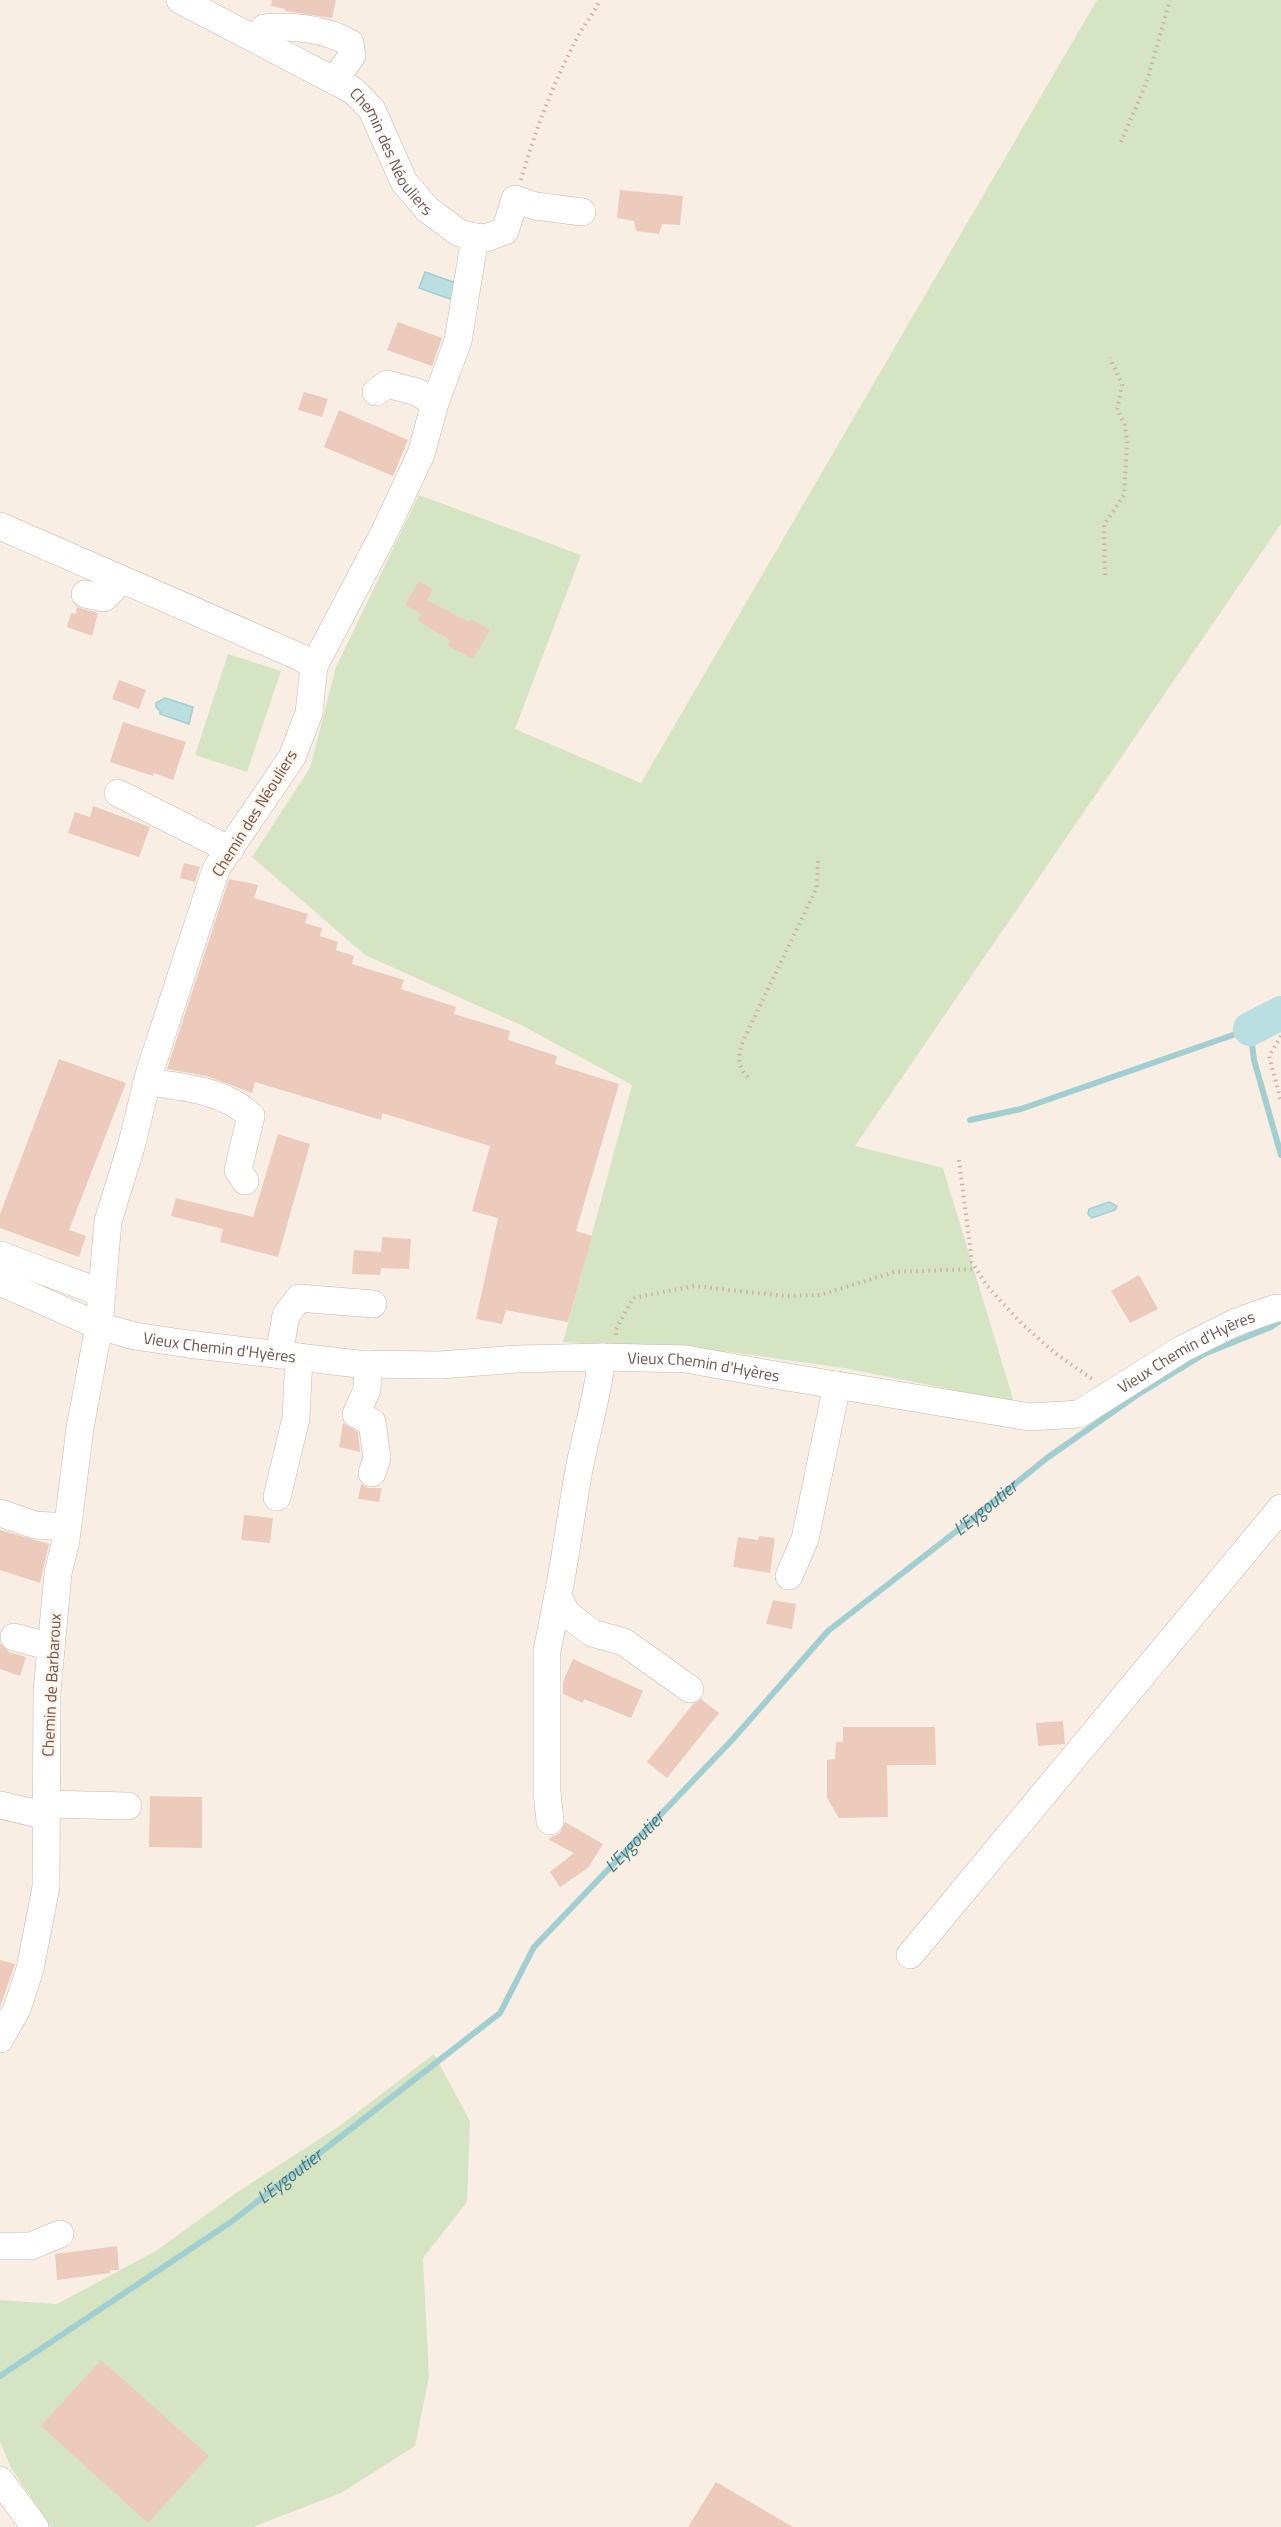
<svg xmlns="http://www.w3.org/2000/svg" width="1281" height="2527" font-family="'Titillium Web',sans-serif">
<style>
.green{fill:#d5e5c3}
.water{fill:#badfe1;stroke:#a1cfd1;stroke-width:1.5}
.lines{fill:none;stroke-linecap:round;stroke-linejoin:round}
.stream{stroke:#a1cfd1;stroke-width:6}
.river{stroke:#badfe1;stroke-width:34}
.building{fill:#eccbbd}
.minor-casing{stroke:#c9b5ab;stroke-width:28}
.path{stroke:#d0aea1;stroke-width:4;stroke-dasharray:1.5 4.5;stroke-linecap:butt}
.minor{stroke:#fff;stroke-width:27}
.labels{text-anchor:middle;stroke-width:4.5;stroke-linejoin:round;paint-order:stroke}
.street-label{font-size:16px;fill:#6f544c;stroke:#fdf3e8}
.water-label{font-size:18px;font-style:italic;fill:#45777a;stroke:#fdf3e8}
</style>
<rect width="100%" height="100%" fill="#f9eee3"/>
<g class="green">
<path d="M1097,0H1281V524L855,1146L943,1168L1014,1402L844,1368L731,1352L563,1342L632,1085L523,1026L365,955L252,857L310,768L336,667L419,495L581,555L515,729L641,783Z"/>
<path d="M228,654L281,671L247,772L195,755Z"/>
<path d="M434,2054L470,2121L467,2202L423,2258L429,2377L415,2446L341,2493L253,2527H51L11,2468L0,2441V2300L57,2304L156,2251L236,2193L338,2127Z"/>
</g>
<g class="water">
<path d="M425,272L459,284L453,300L419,288Z"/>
<path d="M165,698L193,707L189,724L160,714V711L156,707V703Z"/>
<path d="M1109,1202L1117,1206L1115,1210L1092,1218L1088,1214L1089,1209Z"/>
</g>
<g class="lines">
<g class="stream">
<path d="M970,1120L1021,1109L1250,1029L1254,1060L1281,1155"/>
<path id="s1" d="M0,2376L231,2222L500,2013L534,1947L732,1740L828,1631L967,1523L1047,1458L1137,1395L1204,1354L1271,1327L1281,1320"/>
</g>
<path class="river" d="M1250,1029L1281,1013"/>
</g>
<g class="building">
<path d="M272,0H336L332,18L285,11L286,9L271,6Z"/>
<path d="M620,190L683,196L680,225L662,224L659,234L636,231L634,221L617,218Z"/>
<path d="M398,322L442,338L432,366L387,350Z"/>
<path d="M304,392L328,399L322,417L298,410Z"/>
<path d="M339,410L408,440L393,476L324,447Z"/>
<path d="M419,581L433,589L427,600L469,622L471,619L490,630L473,659L448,646L450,640L418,621L421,614L405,605Z"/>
<path d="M77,607L98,613L92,636L67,627L71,613L76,614Z"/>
<path d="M119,680L146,690L139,709L112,699Z"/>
<path d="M123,722L186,742L173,780L154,773L153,776L110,762Z"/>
<path d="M93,806L150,827L139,857L68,833L75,812L90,817Z"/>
<path d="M184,863L200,867L195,882L180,878Z"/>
<path d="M229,879L258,885L254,898L308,914L305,923L322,928L320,936L338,942L336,950L354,956L352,964L404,980L401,989L456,1007L454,1014L510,1031L508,1040L557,1056L555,1064L619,1084L576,1231L592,1236L568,1322L506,1310L502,1324L476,1319L498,1218L472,1211L490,1146L382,1113L381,1120L255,1082L252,1093L207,1076L167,1069Z"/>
<path d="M59,1059L126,1083L69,1230L86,1236L79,1257L0,1228V1214Z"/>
<path d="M278,1134L310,1144L278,1257L220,1242L223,1229L171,1216L176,1198L253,1217Z"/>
<path d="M382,1237L411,1239L409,1269L381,1268L380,1275L352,1274L354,1250L381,1252Z"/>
<path d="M1139,1275L1158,1309L1130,1323L1111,1291Z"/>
<path d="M343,1423L358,1432L360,1452L339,1447Z"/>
<path d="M361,1484L368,1488H382L379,1502L358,1499Z"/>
<path d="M244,1515L273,1518L270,1543L241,1540Z"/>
<path d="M0,1530L49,1544L40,1583L0,1570Z"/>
<path d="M759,1536L775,1538L770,1573L733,1567L738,1537L758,1540Z"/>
<path d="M773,1600L796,1604L792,1629L766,1624Z"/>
<path d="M0,1643L9,1652L26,1657L20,1676L0,1669Z"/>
<path d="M573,1659L643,1691L631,1718L584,1699L583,1703L563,1694V1682Z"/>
<path d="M701,1699L719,1713L667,1778L647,1762L693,1704Z"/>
<path d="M1063,1721L1065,1744L1038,1746L1036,1723Z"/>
<path d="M843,1727H935L936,1765H887L888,1817L839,1818L827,1798V1760L835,1759L836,1742H843Z"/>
<path d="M150,1796L202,1797V1848L149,1847Z"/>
<path d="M565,1822L603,1844L588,1868L560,1887L550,1872L574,1853L549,1840L551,1837L560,1833Z"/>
<path d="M0,1960L15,1964L0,2007Z"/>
<path d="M117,2246L119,2270H110V2273L57,2280L55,2254Z"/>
<path d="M101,2360L209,2456L148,2523L41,2426Z"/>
<path d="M716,2482L793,2527H688Z"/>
</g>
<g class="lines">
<g class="minor-casing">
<g id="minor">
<path id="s2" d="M180,0L354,91L372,110L404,182L427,209L459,233L475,237L458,341L435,403L421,454L385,531L314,666"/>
<path d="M255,39L264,28C290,25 327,29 350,43L352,56L334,80"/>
<path d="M475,237L486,238L505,231L515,199L535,206L582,212"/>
<path d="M376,392L387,384L417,392L435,403"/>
<path d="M0,526L302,658L314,666L309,713L292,757L216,869L149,1074L131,1147L108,1221L99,1326L80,1428L66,1540L58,1573L47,1692L46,1887L30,1969L17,2009L0,2039"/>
<path d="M85,594L104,598L113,589L119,579"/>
<path d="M118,793L230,850"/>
<path d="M147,1082C183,1087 224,1090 251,1116L238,1170L245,1181"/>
<path d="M0,1255L102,1293"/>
<path id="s3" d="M0,1282L99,1326L135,1336L188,1344L358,1364L440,1365L518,1359L602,1357L686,1359L775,1375L1030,1417L1079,1414L1182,1349L1236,1322L1276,1308H1281"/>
<path d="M279,1355L286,1315L299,1298L373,1304"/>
<path d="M602,1357C598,1397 585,1435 578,1475C571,1515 566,1555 558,1595L566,1613L592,1633L624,1642L690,1689"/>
<path d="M368,1364L367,1390L356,1414L372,1422L377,1458L372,1473"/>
<path d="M277,1497L296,1418L299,1357"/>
<path d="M0,1513L35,1525L67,1527"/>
<path d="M789,1576L805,1539L837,1385"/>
<path d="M14,1637L51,1647"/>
<path d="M47,1804L128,1806"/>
<path d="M0,1805L47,1816"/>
<path d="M550,1821L547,1792V1651L558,1595"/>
<path d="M910,1955L1281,1508"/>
<path d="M0,2246H31L60,2234"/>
<path d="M0,2480L35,2527"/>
</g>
</g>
<g class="path">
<path d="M1121,142L1146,84L1170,0"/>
<path d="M521,180C535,130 554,82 578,36C585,24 594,13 600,0"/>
<path d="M1105,575L1104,525L1124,495L1127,442L1125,425L1117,410L1122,385L1110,358"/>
<path d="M1281,1036L1269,1056L1281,1101"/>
<path d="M748,1077C737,1067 738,1055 743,1041L817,887L818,858"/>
<path d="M959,1160L972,1262L987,1286L1022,1324L1055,1353L1092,1379"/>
<path d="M616,1335V1329L633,1298L694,1286L785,1296L820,1295L894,1272L976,1269"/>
</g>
<use href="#minor" class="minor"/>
</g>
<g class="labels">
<g class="street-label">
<text dy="6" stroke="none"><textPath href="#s2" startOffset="268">Chemin des Néouliers</textPath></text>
<text transform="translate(254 813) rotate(-58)" y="6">Chemin des Néouliers</text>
<text dy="6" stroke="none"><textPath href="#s3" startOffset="231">Vieux Chemin d'Hyères</textPath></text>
<text dy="6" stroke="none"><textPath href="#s3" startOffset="1221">Vieux Chemin d'Hyères</textPath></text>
<text dy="6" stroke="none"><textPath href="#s3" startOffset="717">Vieux Chemin d'Hyères</textPath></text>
<text transform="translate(51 1685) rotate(-87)" y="6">Chemin de Barbaroux</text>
</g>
<g class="water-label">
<text dy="6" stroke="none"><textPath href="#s1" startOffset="1324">L'Eygoutier</textPath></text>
<text dy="6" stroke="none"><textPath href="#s1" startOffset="838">L'Eygoutier</textPath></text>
<text dy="6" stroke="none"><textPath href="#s1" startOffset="352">L'Eygoutier</textPath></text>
</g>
</g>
</svg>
